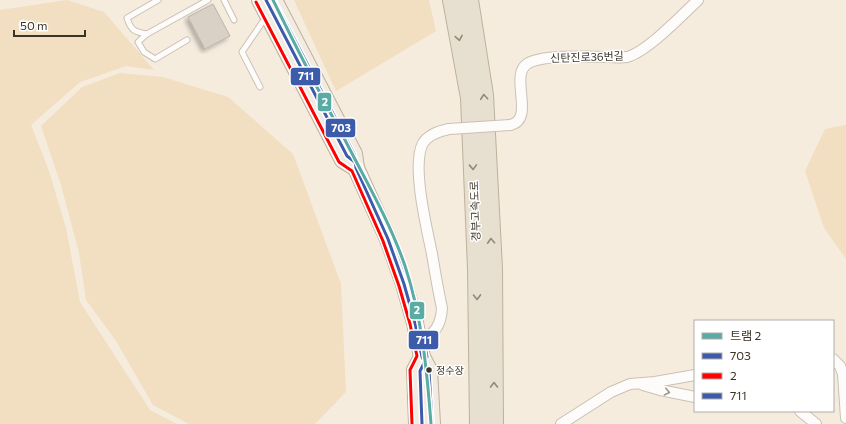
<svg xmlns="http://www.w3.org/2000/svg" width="846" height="424" font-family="Commissioner,'Noto Sans KR',sans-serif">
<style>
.green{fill:#f2dec1}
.building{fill:#d9d1c5;stroke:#bcb4a9;filter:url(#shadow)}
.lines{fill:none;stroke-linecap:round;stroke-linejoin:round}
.service-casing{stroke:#c9c1b5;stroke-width:7}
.minor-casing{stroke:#c9c1b5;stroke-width:12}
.primary-casing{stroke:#bdb19c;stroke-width:18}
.motorway-casing{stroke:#bdb19c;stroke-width:20}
.service{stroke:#fefcfa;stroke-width:5}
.minor{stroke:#fefcfa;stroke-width:10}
.primary{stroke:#f1ebe1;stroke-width:16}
.motorway{stroke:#e7dfd0;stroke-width:18}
.minor-bridge-casing{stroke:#c9c1b5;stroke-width:12;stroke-linecap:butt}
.minor-bridge{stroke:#fefcfa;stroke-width:10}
.bus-1-casing{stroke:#fff;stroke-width:6}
.bus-2-casing{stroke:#fff;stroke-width:6}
.bus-3-casing{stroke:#fff;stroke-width:6}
.bus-1{stroke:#3d5bab;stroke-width:3}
.bus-2{stroke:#f00;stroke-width:3}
.bus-3{stroke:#3d5bab;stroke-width:3}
.tram-1-casing{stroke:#fff;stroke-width:6}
.tram-1{stroke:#5aaba3;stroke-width:3}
.oneway{stroke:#91897b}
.oneway2{stroke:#9c9890}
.bus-dot{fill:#3b3326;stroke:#fff;stroke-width:1.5}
.labels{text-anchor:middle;stroke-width:3;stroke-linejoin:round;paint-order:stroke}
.bus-label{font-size:10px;fill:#3b3326;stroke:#fff;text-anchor:start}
.street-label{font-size:11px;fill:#3b3326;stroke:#fff}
.line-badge{stroke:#fff;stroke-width:1.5}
.badge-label{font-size:11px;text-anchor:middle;font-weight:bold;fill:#fff}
</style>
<defs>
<filter id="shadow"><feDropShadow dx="-3" dy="3" stdDeviation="2" flood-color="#0004"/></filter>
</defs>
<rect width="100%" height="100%" fill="#f5ecde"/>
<g class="green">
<path d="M67,0L104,12L154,70L126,66L80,82L31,125L49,171L66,228L80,302L150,410L177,424H0V10Z"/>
<path d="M294,0H429L436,31L336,91Z"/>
<path d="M120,73L163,77L228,97L293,154L341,284L346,392L315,424H189L153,405L116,341L86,300L79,253L61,185L41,126L82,87Z"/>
<path d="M846,125V259L824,228L805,171L825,129Z"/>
</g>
<path class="building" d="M213,4L230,36L205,49L188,17Z"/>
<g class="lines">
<g class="service-casing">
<g id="service">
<path d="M158,0L127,18C131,31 135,32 147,34L208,0"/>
<path d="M224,0L234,20"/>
<path d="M147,34L138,42L144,52L155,59L187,40"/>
<path d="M260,87L242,52L266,17"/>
</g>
</g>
<g class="minor-casing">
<g id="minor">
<path d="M510,125C536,120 509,76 527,64C542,54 590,57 609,57C614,57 621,58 627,57C647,52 682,15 698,0"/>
<path d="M419,345C433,333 441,328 442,308C438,290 435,272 432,254C427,229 411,165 423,143C429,134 439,131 449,129"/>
<path d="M833,359L840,366L843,374L846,418"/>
<path d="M643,385L660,390L695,397"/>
<path d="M800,411L816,424"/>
<path d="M561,424L611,392L630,384L655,382L695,375"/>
</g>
</g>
<g class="primary-casing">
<g id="primary">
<path d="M260,0L343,160L356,168"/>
<path d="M274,0L354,154L356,168L388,239L404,284L415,323L422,357L429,370L432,424"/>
<path d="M417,424L415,370L422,357"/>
</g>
</g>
<g class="motorway-casing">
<g id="motorway">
<path d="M452,0L470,98L477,269L479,424"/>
<path d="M469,0L484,95L493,269L494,424"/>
</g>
</g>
<use href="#service" class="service"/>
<use href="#minor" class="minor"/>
<use href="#primary" class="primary"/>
<use href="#motorway" class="motorway"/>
<g class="minor-bridge-casing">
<path id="minor-bridge" d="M449,129L510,125"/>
</g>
<use href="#minor-bridge" class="minor-bridge"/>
<g class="bus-1-casing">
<path id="bus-1" d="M274,0L354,154L356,168L388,239L404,284L415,323L422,357L429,370L432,424"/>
</g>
<g class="bus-2-casing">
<path id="bus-2" d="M256,2L339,162L352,171L383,241L399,286L410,324L417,356L410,370L412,424"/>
</g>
<g class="bus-3-casing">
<path id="bus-3" d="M266,0L347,156L360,166L393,237L409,282L420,322L427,357L420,371L422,424"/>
</g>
<use href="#bus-1" class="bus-1"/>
<use href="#bus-2" class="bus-2"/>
<use href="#bus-3" class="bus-3"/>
<g class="tram-1-casing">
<path id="tram-1" d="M273,0C296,47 320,94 345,140C366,181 390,222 405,266C422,317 427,371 431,424"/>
</g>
<use href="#tram-1" class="tram-1"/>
</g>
<defs><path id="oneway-chevron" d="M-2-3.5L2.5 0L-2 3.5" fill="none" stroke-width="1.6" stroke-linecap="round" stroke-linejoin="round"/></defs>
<g class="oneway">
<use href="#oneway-chevron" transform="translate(459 38) rotate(80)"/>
<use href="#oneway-chevron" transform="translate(484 97) rotate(-95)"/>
<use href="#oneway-chevron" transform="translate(473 167) rotate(88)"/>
<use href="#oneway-chevron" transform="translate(491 241) rotate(-93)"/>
<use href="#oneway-chevron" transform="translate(477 297) rotate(89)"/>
<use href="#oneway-chevron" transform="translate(494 385) rotate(-90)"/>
</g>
<use class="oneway2" href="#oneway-chevron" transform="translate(667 392) rotate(13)"/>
<circle class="bus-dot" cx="429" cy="370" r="3.5"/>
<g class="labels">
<g class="bus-label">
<text x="436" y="374">정수장</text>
</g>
<g class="street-label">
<text transform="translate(587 57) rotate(-2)" y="4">신탄진로36번길</text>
<text transform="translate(475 211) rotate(-92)" y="4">경부고속도로</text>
</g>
</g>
<g class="line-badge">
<rect x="290" y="67" width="31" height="19" rx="4" fill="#3d5bab"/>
<rect x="317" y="92" width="15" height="20" rx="4" fill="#5aaba3"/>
<rect x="325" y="118" width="31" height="20" rx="4" fill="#3d5bab"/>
<rect x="409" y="301" width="16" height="19" rx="4" fill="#5aaba3"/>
<rect x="408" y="330" width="31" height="20" rx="4" fill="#3d5bab"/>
</g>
<g class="badge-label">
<text x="306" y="80">711</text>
<text x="325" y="106">2</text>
<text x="341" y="132">703</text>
<text x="417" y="314">2</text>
<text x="424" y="344">711</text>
</g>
<rect x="694" y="320" width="140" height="92" fill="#ffffff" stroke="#b1ada8"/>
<rect x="702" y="333" width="20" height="6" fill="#5aaba3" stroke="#b1ada8"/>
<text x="730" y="340" font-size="12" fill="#3b3326">트램 2</text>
<rect x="702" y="353" width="20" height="6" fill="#3d5bab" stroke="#b1ada8"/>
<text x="730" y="360" font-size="12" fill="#3b3326">703</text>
<rect x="702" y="373" width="20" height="6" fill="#ff0000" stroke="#b1ada8"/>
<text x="730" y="380" font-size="12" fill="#3b3326">2</text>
<rect x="702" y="393" width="20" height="6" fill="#3d5bab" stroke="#b1ada8"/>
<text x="730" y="400" font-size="12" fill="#3b3326">711</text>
<path d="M14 30v6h71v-6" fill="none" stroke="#3b3326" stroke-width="2"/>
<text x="20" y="30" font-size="12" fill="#3b3326" stroke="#ffffff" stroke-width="3" paint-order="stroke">50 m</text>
</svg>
